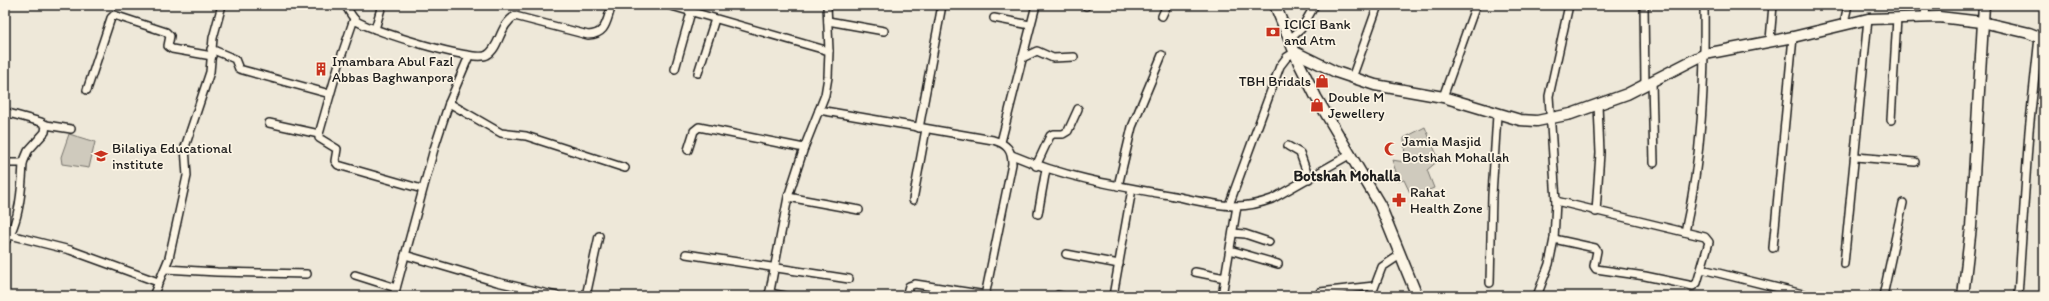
<svg xmlns="http://www.w3.org/2000/svg" width="2049" height="301" font-family="Itim,sans-serif">
<style>
.green{fill:#cfcabd;stroke:#76736c}
.lines{fill:none;stroke-linecap:round;stroke-linejoin:round}
.street-casing{stroke:#1c1c1c;stroke-width:10}
.secondary-casing{stroke:#1c1c1c;stroke-width:13}
.street{stroke:#fcf5e5;stroke-width:7}
.secondary{stroke:#fcf5e5;stroke-width:10}
.labels{text-anchor:middle;stroke-width:3.5;stroke-linejoin:round;paint-order:stroke}
.poi-label{font-size:14px;fill:#1c1c1c;stroke:#fcf5e5;text-anchor:start}
.neighbourhood-label{font-size:15px;font-weight:bold;fill:#1c1c1c;stroke:#fcf5e5}
</style>
<rect width="100%" height="100%" fill="#eee8d9"/>
<filter id="ink" filterUnits="userSpaceOnUse"><feTurbulence type="fractalNoise" baseFrequency=".025" numOctaves="2"/><feDisplacementMap in="SourceGraphic" scale="8" xChannelSelector="R" yChannelSelector="G"/><feConvolveMatrix kernelMatrix="1 2 1 2 8 2 1 2 1" color-interpolation-filters="sRGB"/></filter>
<g filter="url(#ink)">
<g class="green">
<path d="M1425,127L1439,160L1427,170L1434,188L1412,197L1404,180L1399,181L1392,160L1405,162L1404,138Z"/>
<path d="M69,134L95,142L89,168L62,164L61,157Z"/>
</g>
<g class="lines">
<g class="street-casing">
<g id="street">
<path d="M345,5C349,10 352,19 358,22C374,31 474,63 487,55C500,48 499,25 515,16L588,35C607,34 606,21 612,5"/>
<path d="M668,5L829,51"/>
<path d="M1644,5L1645,85"/>
<path d="M1086,6L1087,5"/>
<path d="M1162,16L1167,5"/>
<path d="M1925,17L1926,5"/>
<path d="M994,18L1030,25"/>
<path d="M354,19L340,60L319,134V138L337,149L335,161L338,165L422,189"/>
<path d="M828,21L884,31"/>
<path d="M1844,23L1848,5"/>
<path d="M375,29L382,5"/>
<path d="M1290,39L1301,29L1315,5"/>
<path d="M1770,40L1773,5"/>
<path d="M211,49L235,59L239,69L330,94"/>
<path d="M1022,58L1037,51L1053,58L1074,57"/>
<path d="M675,69L691,12"/>
<path d="M698,73L715,19"/>
<path d="M1352,78L1378,5"/>
<path d="M1652,81L1654,163"/>
<path d="M87,90L111,18L114,15L166,32L170,36L168,46L172,49L212,56"/>
<path d="M1443,97L1476,5"/>
<path d="M449,103L501,133L526,136L625,168"/>
<path d="M819,110L993,140C1007,144 1012,150 1012,164L985,296"/>
<path d="M5,112L41,122L46,125L45,132L28,151L23,163"/>
<path d="M1891,120L1897,18"/>
<path d="M269,123L319,134"/>
<path d="M46,125L71,129"/>
<path d="M919,128L942,5"/>
<path d="M1001,142L1036,5"/>
<path d="M1288,146L1300,153L1309,179"/>
<path d="M688,150L694,131L699,127L804,148"/>
<path d="M1012,155C1066,178 1117,186 1174,196C1194,200 1216,206 1237,206C1249,206 1261,203 1272,199L1351,154"/>
<path d="M1856,157L1915,162"/>
<path d="M5,163H23C22,186 20,223 5,242"/>
<path d="M1036,166L1050,136L1053,134H1063L1068,131L1078,109"/>
<path d="M1118,186L1132,127L1162,55"/>
<path d="M788,197L859,210"/>
<path d="M913,200L926,129"/>
<path d="M1229,205L1280,66L1287,57L1295,52"/>
<path d="M1596,212L1600,153L1598,105"/>
<path d="M1038,214L1046,169"/>
<path d="M1685,232C1702,157 1705,82 1704,5"/>
<path d="M1233,233L1245,234L1269,242"/>
<path d="M10,235L70,250L158,282"/>
<path d="M1554,239L1595,248L1597,251L1594,266L1596,269L1645,276L1693,286L1697,283L1709,242L1705,237L1556,201"/>
<path d="M1773,248L1793,37"/>
<path d="M1230,250L1278,264"/>
<path d="M686,254L849,279"/>
<path d="M1066,254L1119,264"/>
<path d="M405,255L497,282L557,296"/>
<path d="M1844,264L1868,19"/>
<path d="M165,269L217,272L307,274"/>
<path d="M1702,269L1811,296"/>
<path d="M1195,272L1225,278"/>
<path d="M355,275L396,288"/>
<path d="M1490,283L1492,195L1497,115"/>
<path d="M1320,292L1374,286"/>
<path d="M769,293L785,296"/>
<path d="M1058,295L1062,296"/>
<path d="M153,296L169,258L187,176L185,147L210,72L213,38L222,5"/>
<path d="M394,296L434,149L449,103L469,56"/>
<path d="M586,296L599,236"/>
<path d="M769,296L788,197L804,148L825,95L828,77L829,51L827,5"/>
<path d="M906,296L909,286L915,284L986,295"/>
<path d="M1113,296L1132,189"/>
<path d="M1222,296L1237,206"/>
<path d="M1371,296L1382,267L1400,255"/>
<path d="M1537,296L1549,264L1554,239L1556,201L1549,96L1569,5"/>
<path d="M1883,296L1903,203"/>
<path d="M2018,296L2029,131L2039,37"/>
</g>
</g>
<g class="secondary-casing">
<g id="secondary">
<path d="M1275,5L1299,63L1316,97L1380,205L1417,296"/>
<path d="M1295,52L1336,72L1375,85L1443,97L1520,120L1537,121L1571,114L1627,94L1705,54L1793,37L1868,19L1939,17L1982,22L2029,33L2044,39"/>
<path d="M1963,296L1971,227L1984,5"/>
</g>
</g>
<use href="#street" class="street"/>
<use href="#secondary" class="secondary"/>
</g>
</g>
<defs>
<g id="bank-bare" transform="scale(1.08)"><path d="M-6-4H6V4H-6ZM0-2.3a2.3 2.3 0 1 0 0 4.6a2.3 2.3 0 1 0 0-4.6Z" fill="#c8321e" stroke="#fcf5e5" stroke-width="2.5" paint-order="stroke"/></g>
<g id="building-bare" transform="scale(1.08)"><path d="M-4-6H4V6H1V3H-1V6H-4ZM-2.5-4.3h1.7v1.8h-1.7ZM.8-4.3h1.7v1.8H.8ZM-2.5-1h1.7V.8h-1.7ZM.8-1h1.7V.8H.8Z" fill="#c8321e" stroke="#fcf5e5" stroke-width="2.5" paint-order="stroke"/></g>
<g id="shop-bare" transform="scale(1.08)"><path d="M-5-2.5h2.3a2.7 3.5 0 0 1 5.4 0H5L5.5 6h-11ZM-1.5-2.5h3a1.5 2.3 0 0 0-3 0Z" fill="#c8321e" stroke="#fcf5e5" stroke-width="2.5" paint-order="stroke"/></g>
<g id="mosque-bare" transform="scale(1.08)"><path d="M3.5-4.9A6 6 0 1 0 3.5 4.9A5 5 0 1 1 3.5-4.9Z" fill="#c8321e" stroke="#fcf5e5" stroke-width="2.5" paint-order="stroke"/></g>
<g id="school-bare" transform="scale(1.08)"><path d="M0-5L7-2L0 1L-7-2ZM-4 1L0 2.5L4 1V4Q0 6-4 4Z" fill="#c8321e" stroke="#fcf5e5" stroke-width="2.5" paint-order="stroke"/></g>
<g id="pharmacy-bare" transform="scale(1.08)"><path d="M-2-6h4v4h4v4h-4v4h-4v-4h-4v-4h4Z" fill="#c8321e" stroke="#fcf5e5" stroke-width="2.5" paint-order="stroke"/></g>
</defs>
<g fill-rule="evenodd">
<use href="#bank-bare" x="1273" y="32"/>
<use href="#building-bare" x="321" y="69"/>
<use href="#shop-bare" x="1322" y="81"/>
<use href="#shop-bare" x="1317" y="105"/>
<use href="#mosque-bare" x="1391" y="149"/>
<use href="#school-bare" x="101" y="156"/>
<use href="#pharmacy-bare" x="1399" y="200"/>
</g>
<g class="labels">
<g class="poi-label">
<text x="1284" y="29">ICICI Bank<tspan x="1284" dy="16">and Atm</tspan></text>
<text x="332" y="66">Imambara Abul Fazl<tspan x="332" dy="16">Abbas Baghwanpora</tspan></text>
<text x="1311" y="86" text-anchor="end">TBH Bridals</text>
<text x="1328" y="102">Double M<tspan x="1328" dy="16">Jewellery</tspan></text>
<text x="1402" y="146">Jamia Masjid<tspan x="1402" dy="16">Botshah Mohallah</tspan></text>
<text x="112" y="153">Bilaliya Educational<tspan x="112" dy="16">institute</tspan></text>
<text x="1410" y="197">Rahat<tspan x="1410" dy="16">Health Zone</tspan></text>
</g>
<g class="neighbourhood-label">
<text x="1347" y="181">Botshah Mohalla</text>
</g>
</g>
<rect width="2049" height="301" fill="none" stroke="#fcf5e5" stroke-width="20"/>
<rect x="10" y="10" width="2029" height="281" fill="none" stroke="#1c1c1c" stroke-width="1.5" filter="url(#ink)"/>
</svg>
